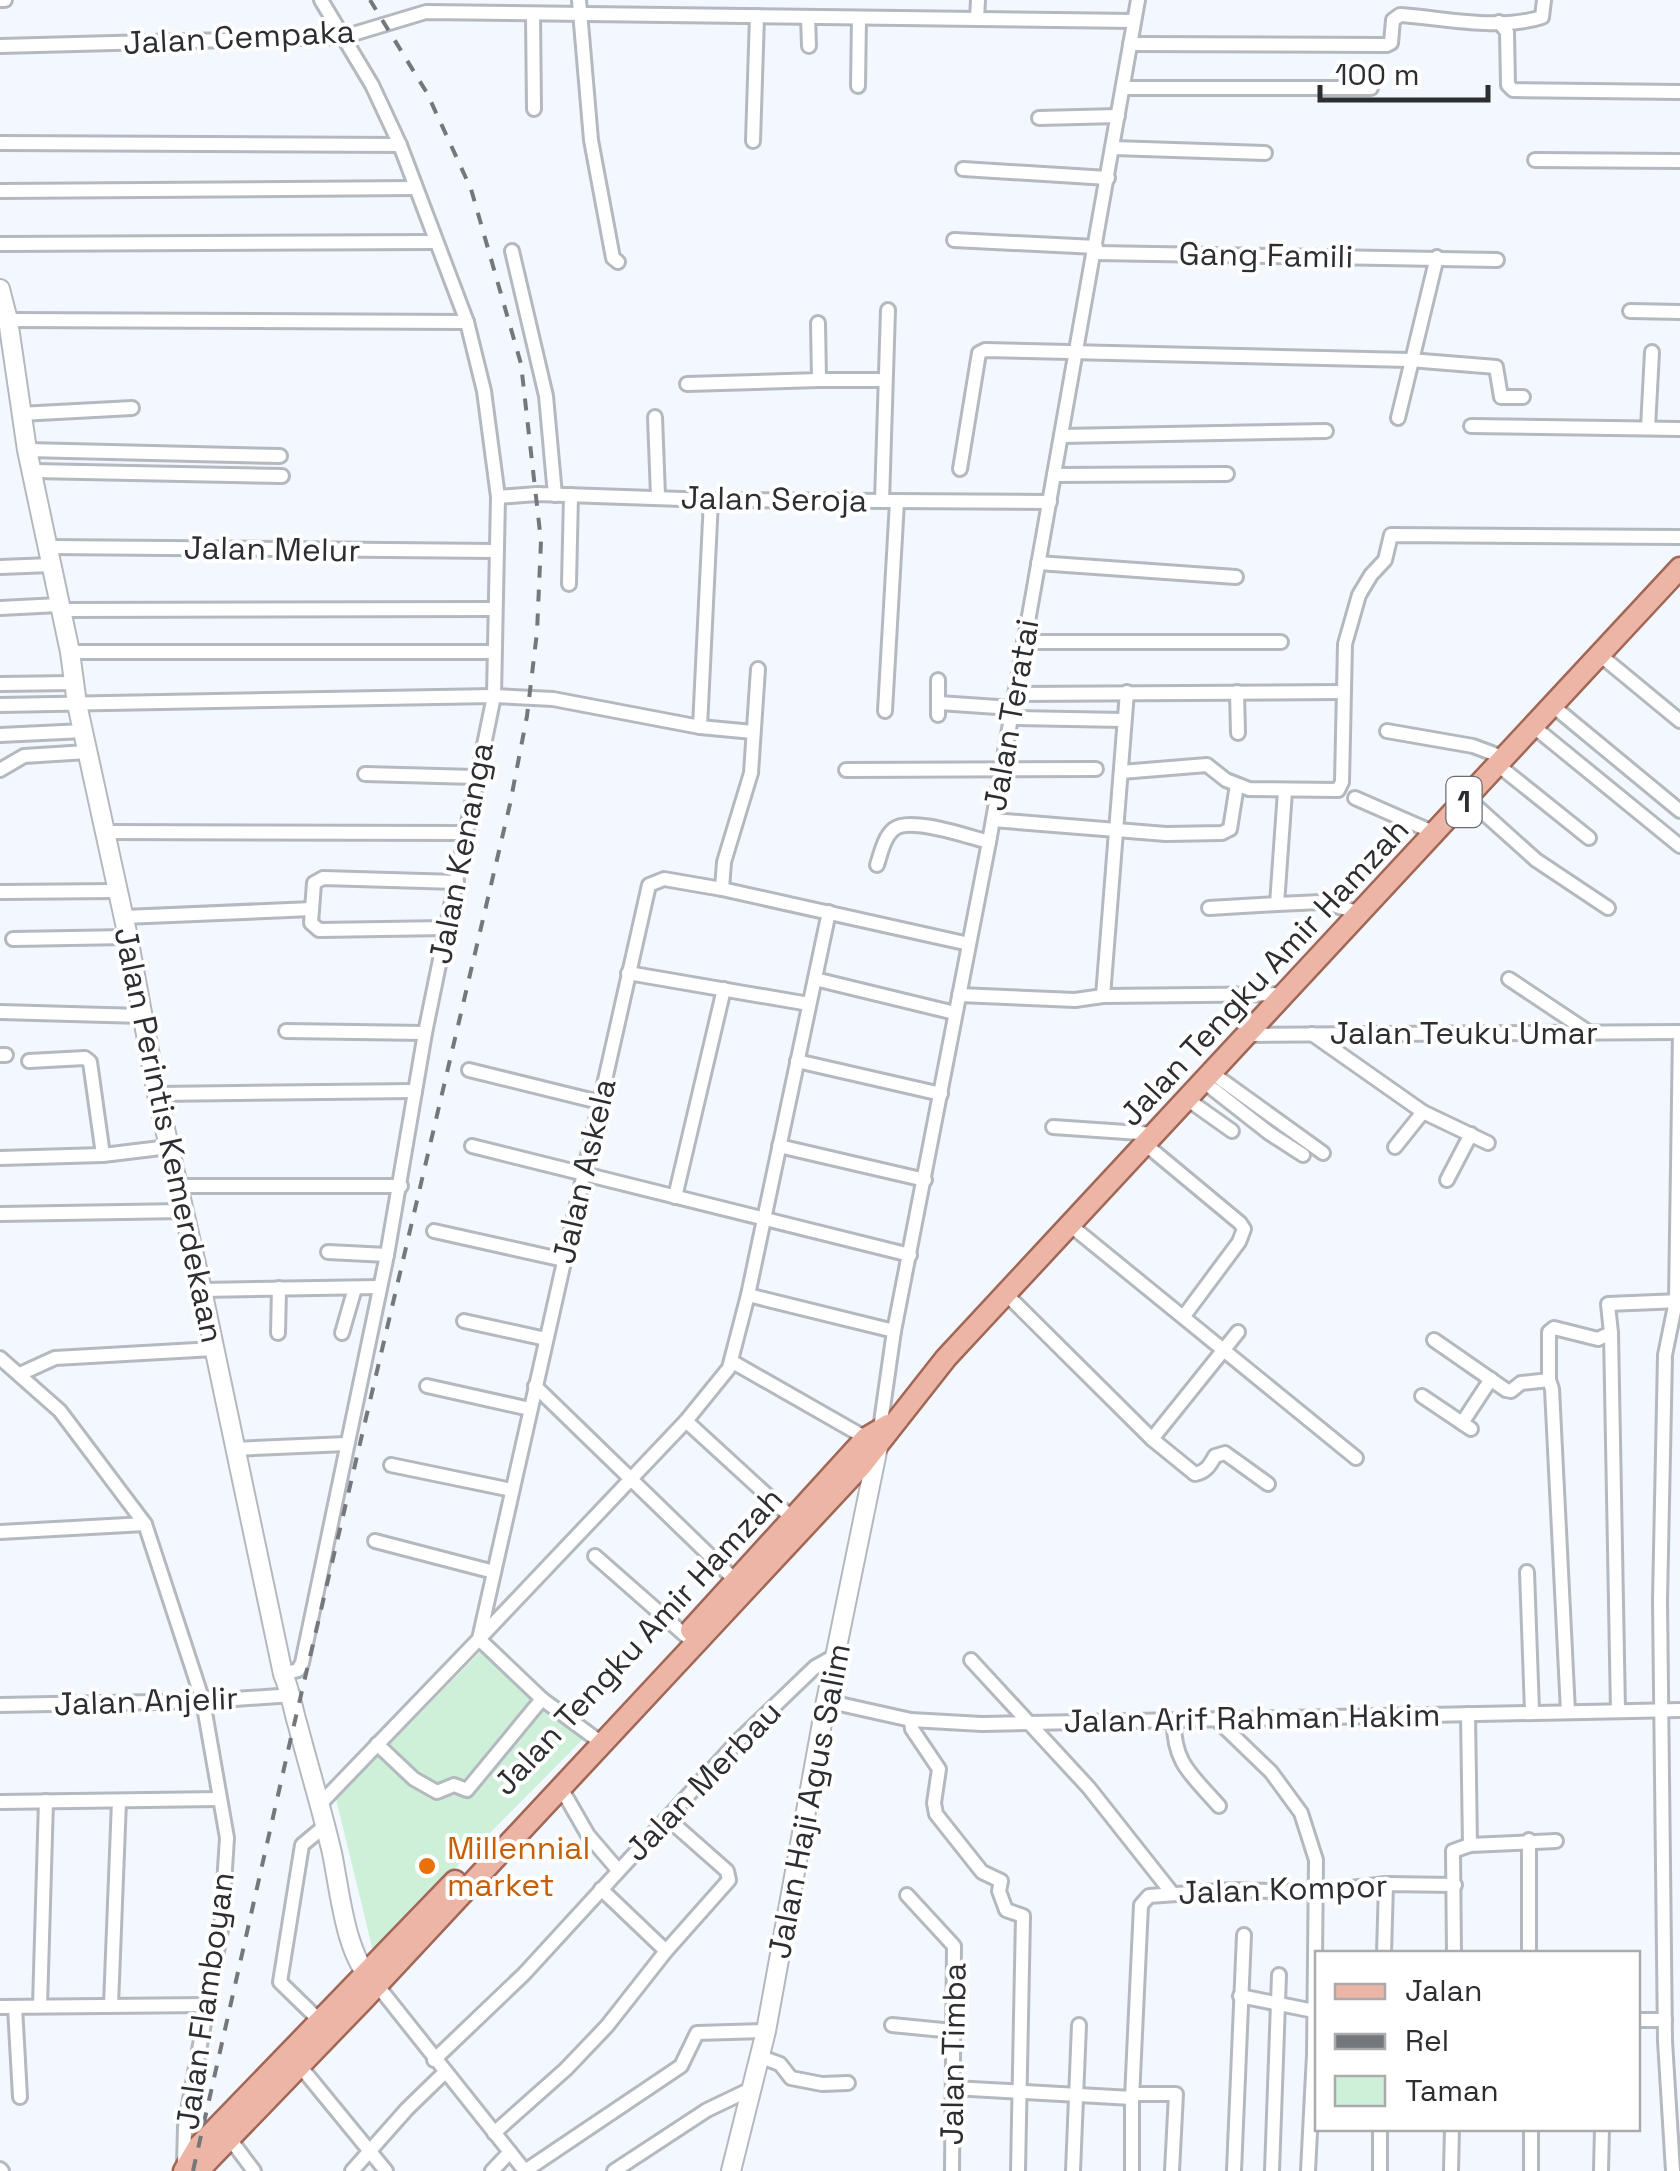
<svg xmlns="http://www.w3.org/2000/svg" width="1680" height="2171" font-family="'Space Grotesk',sans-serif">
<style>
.green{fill:#cef0d8}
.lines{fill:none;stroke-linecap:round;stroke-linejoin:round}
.street-casing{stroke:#b4b9bf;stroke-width:18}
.secondary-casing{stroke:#b4b9bf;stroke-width:22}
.primary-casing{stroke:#a16656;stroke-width:25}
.street{stroke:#fff;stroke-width:12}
.secondary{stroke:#fff;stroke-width:18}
.primary{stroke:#ecb5a6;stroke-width:20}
.rail{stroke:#74777c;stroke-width:4;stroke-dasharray:12 12;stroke-linecap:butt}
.food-dot{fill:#e8710a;stroke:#fff;stroke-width:4}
.labels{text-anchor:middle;stroke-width:8;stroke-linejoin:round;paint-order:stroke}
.shield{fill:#fff;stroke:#6b6d6f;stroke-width:2.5}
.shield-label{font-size:30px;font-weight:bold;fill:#2c2e31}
.street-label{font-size:32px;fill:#2c2e31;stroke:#fff}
.food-label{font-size:32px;fill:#c56008;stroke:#fff;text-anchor:start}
</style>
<rect width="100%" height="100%" fill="#f2f8fe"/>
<path class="green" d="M481,1651L586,1736L373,1951L336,1799Z"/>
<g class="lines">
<g class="street-casing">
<g id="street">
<path d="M0,0H5"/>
<path d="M579,0L591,140L613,258L618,262"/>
<path d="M533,15L534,109"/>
<path d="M808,17L809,46"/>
<path d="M977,18L978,0"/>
<path d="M1499,22L1507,32L1508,85L1513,90L1680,92"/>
<path d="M1130,44L1387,45L1391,43L1393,20L1400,15C1444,18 1499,31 1542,17L1544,0"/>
<path d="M0,46L343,37L426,12L1134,21"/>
<path d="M858,86L859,18"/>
<path d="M1123,88H1371"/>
<path d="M1039,118L1118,116"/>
<path d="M753,141L757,16"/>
<path d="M0,143L400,145"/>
<path d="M1113,148L1265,153"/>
<path d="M1535,160L1680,161"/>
<path d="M963,169L1108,178"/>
<path d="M0,191L415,188"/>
<path d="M954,240L1096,247"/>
<path d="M0,244L435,242"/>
<path d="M512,251L546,396L555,495"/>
<path d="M1095,253L1497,260"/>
<path d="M1630,311L1680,312"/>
<path d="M8,320L467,322"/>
<path d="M819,380H885"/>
<path d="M687,384L819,380L818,323"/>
<path d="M20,414L132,408"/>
<path d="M655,417L658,496"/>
<path d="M1398,418L1437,257"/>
<path d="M1471,426L1680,429"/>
<path d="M1648,428L1652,352"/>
<path d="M1061,436L1326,431"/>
<path d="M27,450L280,456"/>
<path d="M960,469L979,353L985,350L1410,360L1496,367L1501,397H1523"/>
<path d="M33,471L282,476"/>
<path d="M1054,475L1227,474"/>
<path d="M498,497L537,494L711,500L1050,502"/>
<path d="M882,501L888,310"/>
<path d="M48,547L496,551"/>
<path d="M1038,563L1236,577"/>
<path d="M0,567L51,565"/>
<path d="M569,584L571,495"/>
<path d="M0,608L59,605"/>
<path d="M60,610L495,609"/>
<path d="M1024,642H1281"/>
<path d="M70,652H494"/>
<path d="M1600,655L1680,721"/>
<path d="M0,684L73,683"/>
<path d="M1237,692L1238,733"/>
<path d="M1015,694L1342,692"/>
<path d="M939,703L1012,708"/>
<path d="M0,705L494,696L553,699L700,727L753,732"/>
<path d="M1553,706L1680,811"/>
<path d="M885,711L897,502"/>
<path d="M938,715V680"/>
<path d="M1011,718L1124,720"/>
<path d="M700,727L711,500"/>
<path d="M1534,727L1680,846"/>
<path d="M1387,731L1473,746L1505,758"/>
<path d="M0,735L84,731"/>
<path d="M1498,765L1589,838"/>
<path d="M0,770L24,756L87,752"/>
<path d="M846,770L1096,769"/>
<path d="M1121,772L1207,765L1226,780L1249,789L1338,790L1342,782L1345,644L1359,595L1371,575L1385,560L1391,535L1680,537"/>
<path d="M365,774L475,777"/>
<path d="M1285,791L1277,904L1322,902L1361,913"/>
<path d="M1355,798L1435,833"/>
<path d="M1467,798L1536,860L1608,908"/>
<path d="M993,820L1166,834L1222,833L1230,829L1237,785"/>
<path d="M106,832L465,833"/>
<path d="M877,865C881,853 884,837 894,829C910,816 969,837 989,842"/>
<path d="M722,889L724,862L751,773L758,669"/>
<path d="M0,892L118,891"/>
<path d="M1209,908L1277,904"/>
<path d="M124,917L312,909"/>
<path d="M446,928L319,930L311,923L314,883L323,878L457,882"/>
<path d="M13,939L128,937"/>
<path d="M628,973L809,1004"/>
<path d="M815,979L955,1013"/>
<path d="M1509,979L1587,1031"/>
<path d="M959,995L1075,1000L1103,996L1286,994"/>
<path d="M1103,996L1127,692"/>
<path d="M0,1012L142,1016"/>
<path d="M286,1031L425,1033"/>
<path d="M1312,1034L1423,1112L1488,1143"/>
<path d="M1248,1035L1680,1032"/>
<path d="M0,1055H6"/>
<path d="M29,1061L85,1058L90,1062L103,1155"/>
<path d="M797,1061L941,1094"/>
<path d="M469,1070L599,1102"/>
<path d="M1212,1073L1323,1153"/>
<path d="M1204,1082L1269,1133L1303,1155"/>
<path d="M157,1094L415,1091"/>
<path d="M1187,1099L1232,1131"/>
<path d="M1053,1127L1155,1134"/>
<path d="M1145,1144L1240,1223L1244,1229L1239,1242L1184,1316"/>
<path d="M472,1146L910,1255"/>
<path d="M779,1146L925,1180"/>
<path d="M1395,1147L1423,1112"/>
<path d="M0,1158L103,1155L169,1147"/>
<path d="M1447,1180L1471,1134"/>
<path d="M179,1186H401"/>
<path d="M675,1197L724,989"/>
<path d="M0,1214L184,1211"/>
<path d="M1070,1225L1356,1458"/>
<path d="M434,1231L564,1260"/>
<path d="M328,1252L387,1255"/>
<path d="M202,1290L380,1287"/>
<path d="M1006,1294L1152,1439L1195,1474C1206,1472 1210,1465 1215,1456L1225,1453L1268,1484"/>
<path d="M748,1295L894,1331"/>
<path d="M464,1321L546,1339"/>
<path d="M278,1333L279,1288"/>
<path d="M342,1333L355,1288"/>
<path d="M1611,1333L1618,1711"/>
<path d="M1434,1340L1506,1390L1511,1391L1521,1383L1549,1380"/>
<path d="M0,1358L60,1411L145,1524L203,1701L227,1838L221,1930L185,2127L184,2164"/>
<path d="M731,1361L866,1438"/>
<path d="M20,1374L55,1358L214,1349"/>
<path d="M427,1386L530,1409"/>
<path d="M535,1386L735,1580"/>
<path d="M1422,1396L1471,1429"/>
<path d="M686,1421L792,1518"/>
<path d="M1462,1423L1491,1379"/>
<path d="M880,1429L894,1331L989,842L1138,0"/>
<path d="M1152,1439L1238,1332"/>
<path d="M234,1449L346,1444"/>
<path d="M391,1465L512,1490"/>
<path d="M0,1532L145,1524"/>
<path d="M375,1541L494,1572"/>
<path d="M595,1556L686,1636"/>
<path d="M1527,1572L1532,1711"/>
<path d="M971,1660L1089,1788L1172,1893"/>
<path d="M283,1674L298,1670L302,1663L387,1255L425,1033L494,696L498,497L484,391L467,322L400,145L372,85L321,0"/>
<path d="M826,1701L911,1720L982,1724L1680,1710"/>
<path d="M0,1705L206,1701L293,1695"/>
<path d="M1568,1712L1552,1389L1549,1380V1332L1554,1328L1598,1339L1611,1333L1608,1304L1680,1301"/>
<path d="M1468,1714L1470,1845"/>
<path d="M1216,1719L1271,1772L1301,1813L1316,1860L1314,2055L1308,2171"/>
<path d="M911,1720L912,1729L939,1769L934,1803L936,1814L982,1872L1001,1881L999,1891L1006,1910L1023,1916L1018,2171"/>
<path d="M1174,1720C1173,1763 1192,1775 1219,1806"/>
<path d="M377,1744L414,1779L437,1792L454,1785L467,1790L542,1699"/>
<path d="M603,1744L542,1699L479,1639L686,1421L729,1368L748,1295L829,912"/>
<path d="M561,1788L588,1835L618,1870"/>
<path d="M0,1802L220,1799"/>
<path d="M321,1803L479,1639L649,885L664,879L722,889L969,944"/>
<path d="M601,1889L666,1951"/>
<path d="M907,1895L954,1946L952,2171"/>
<path d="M1384,1954L1386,1884"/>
<path d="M1454,1954L1453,1851L1470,1845L1556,1841"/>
<path d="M1529,1954V1840"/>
<path d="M377,1985L525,2171"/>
<path d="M1240,1996L1314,2011"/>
<path d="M111,2005L119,1801"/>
<path d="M40,2006L46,1801"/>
<path d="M0,2007L208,2005"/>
<path d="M15,2007L20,2097"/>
<path d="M1638,2020H1665"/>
<path d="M320,2021L280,1982L302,1845L326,1825"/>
<path d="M892,2025L953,2031"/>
<path d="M761,2057L780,2064L791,2078L822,2084L848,2083"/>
<path d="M434,2060L524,1974L738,1741L815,1667L835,1656"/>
<path d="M300,2066L386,2171"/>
<path d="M953,2088L1132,2098"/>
<path d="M1133,2094H1176L1172,2171"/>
<path d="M1531,2128V2171"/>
<path d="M494,2133L566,2069L607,2026L666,1951L729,1880L727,1871L667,1818"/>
<path d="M230,2139L254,2171"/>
<path d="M0,2169L2,2171"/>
<path d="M352,2171L407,2109L444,2073"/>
<path d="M492,2171L510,2152"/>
<path d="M525,2171L681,2066L697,2033L766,2031"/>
<path d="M614,2171L707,2110L753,2088"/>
<path d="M1073,2171L1079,2025"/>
<path d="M1132,2171V2098L1141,1905L1149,1896L1232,1890L1316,1892L1386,1884L1455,1885"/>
<path d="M1234,2171L1244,1935"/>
<path d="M1272,2171L1279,1975"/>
<path d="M1380,2171V2128"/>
<path d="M1451,2171L1452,2128"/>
<path d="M1601,2171L1602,2128"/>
<path d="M1673,2171L1665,2041L1660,1600L1665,1355L1676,1301L1680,1032"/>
</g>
</g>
<g class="secondary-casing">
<g id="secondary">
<path d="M0,289L8,320L27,450L70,652L77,704L128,937L157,1094L202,1290L283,1674C291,1692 292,1707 298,1726C309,1768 322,1810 332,1853C340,1891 345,1956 374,1983"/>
<path d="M731,2171L766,2031L826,1701L879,1442"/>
</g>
</g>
<g class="primary-casing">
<g id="primary">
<path d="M691,1630L866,1438L888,1425"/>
<path d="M184,2171L198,2147L455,1881"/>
<path d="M198,2171L364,1999L861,1466L946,1358L1680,568"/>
</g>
</g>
<use href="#street" class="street"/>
<use href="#secondary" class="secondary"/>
<use href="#primary" class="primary"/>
<path class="rail" d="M193,2171L290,1742L510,804L527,716L537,632L541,541L521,364L471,189L427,93L370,0"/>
</g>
<circle class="food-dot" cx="427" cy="1866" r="10"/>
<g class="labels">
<rect class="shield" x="1446.5" y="777" width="35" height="50" rx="8"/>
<g class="shield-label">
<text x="1464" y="812">1</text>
</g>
<g class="street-label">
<text transform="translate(239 37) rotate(-3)" y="11">Jalan Cempaka</text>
<text transform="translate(1266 255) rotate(1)" y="11">Gang Famili</text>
<text transform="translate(774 499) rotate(1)" y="11">Jalan Seroja</text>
<text transform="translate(272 549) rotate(1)" y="11">Jalan Melur</text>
<text transform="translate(1011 715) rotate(-80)" y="11">Jalan Teratai</text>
<text transform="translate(461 853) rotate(-79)" y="11">Jalan Kenanga</text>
<text transform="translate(1264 972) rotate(-47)" y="11">Jalan Tengku Amir Hamzah</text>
<text x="1464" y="1044">Jalan Teuku Umar</text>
<text transform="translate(169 1135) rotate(78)" y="11">Jalan Perintis Kemerdekaan</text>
<text transform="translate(584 1171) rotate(-77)" y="11">Jalan Askela</text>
<text transform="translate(638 1641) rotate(-47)" y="11">Jalan Tengku Amir Hamzah</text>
<text transform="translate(146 1701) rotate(-2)" y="11">Jalan Anjelir</text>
<text transform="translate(1252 1718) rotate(-1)" y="11">Jalan Arif Rahman Hakim</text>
<text transform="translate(703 1781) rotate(-46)" y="11">Jalan Merbau</text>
<text transform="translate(809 1801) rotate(-79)" y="11">Jalan Haji Agus Salim</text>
<text transform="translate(1283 1889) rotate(-2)" y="11">Jalan Kompor</text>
<text transform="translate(205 2001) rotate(-82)" y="11">Jalan Flamboyan</text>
<text transform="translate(953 2054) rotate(-89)" y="11">Jalan Timba</text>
</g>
<g class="food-label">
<text x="447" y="1859">Millennial<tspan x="447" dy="37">market</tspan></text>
</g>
</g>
<rect x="1315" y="1951" width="325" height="180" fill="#ffffff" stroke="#ababad" stroke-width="2.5"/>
<rect x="1335" y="1984" width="50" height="15" fill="#ecb5a6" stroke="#ababad" stroke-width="2.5"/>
<text x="1405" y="2001" font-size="30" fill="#2c2e31">Jalan</text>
<rect x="1335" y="2034" width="50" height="15" fill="#74777c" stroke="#ababad" stroke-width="2.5"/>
<text x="1405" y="2051" font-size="30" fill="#2c2e31">Rel</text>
<rect x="1335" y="2076" width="50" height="30" fill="#cef0d8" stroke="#ababad" stroke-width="2.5"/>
<text x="1405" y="2101" font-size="30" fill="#2c2e31">Taman</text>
<path d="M1320 85v15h168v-15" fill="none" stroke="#2c2e31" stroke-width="5"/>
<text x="1335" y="85" font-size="30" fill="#2c2e31" stroke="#ffffff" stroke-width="8" paint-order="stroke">100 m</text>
</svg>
